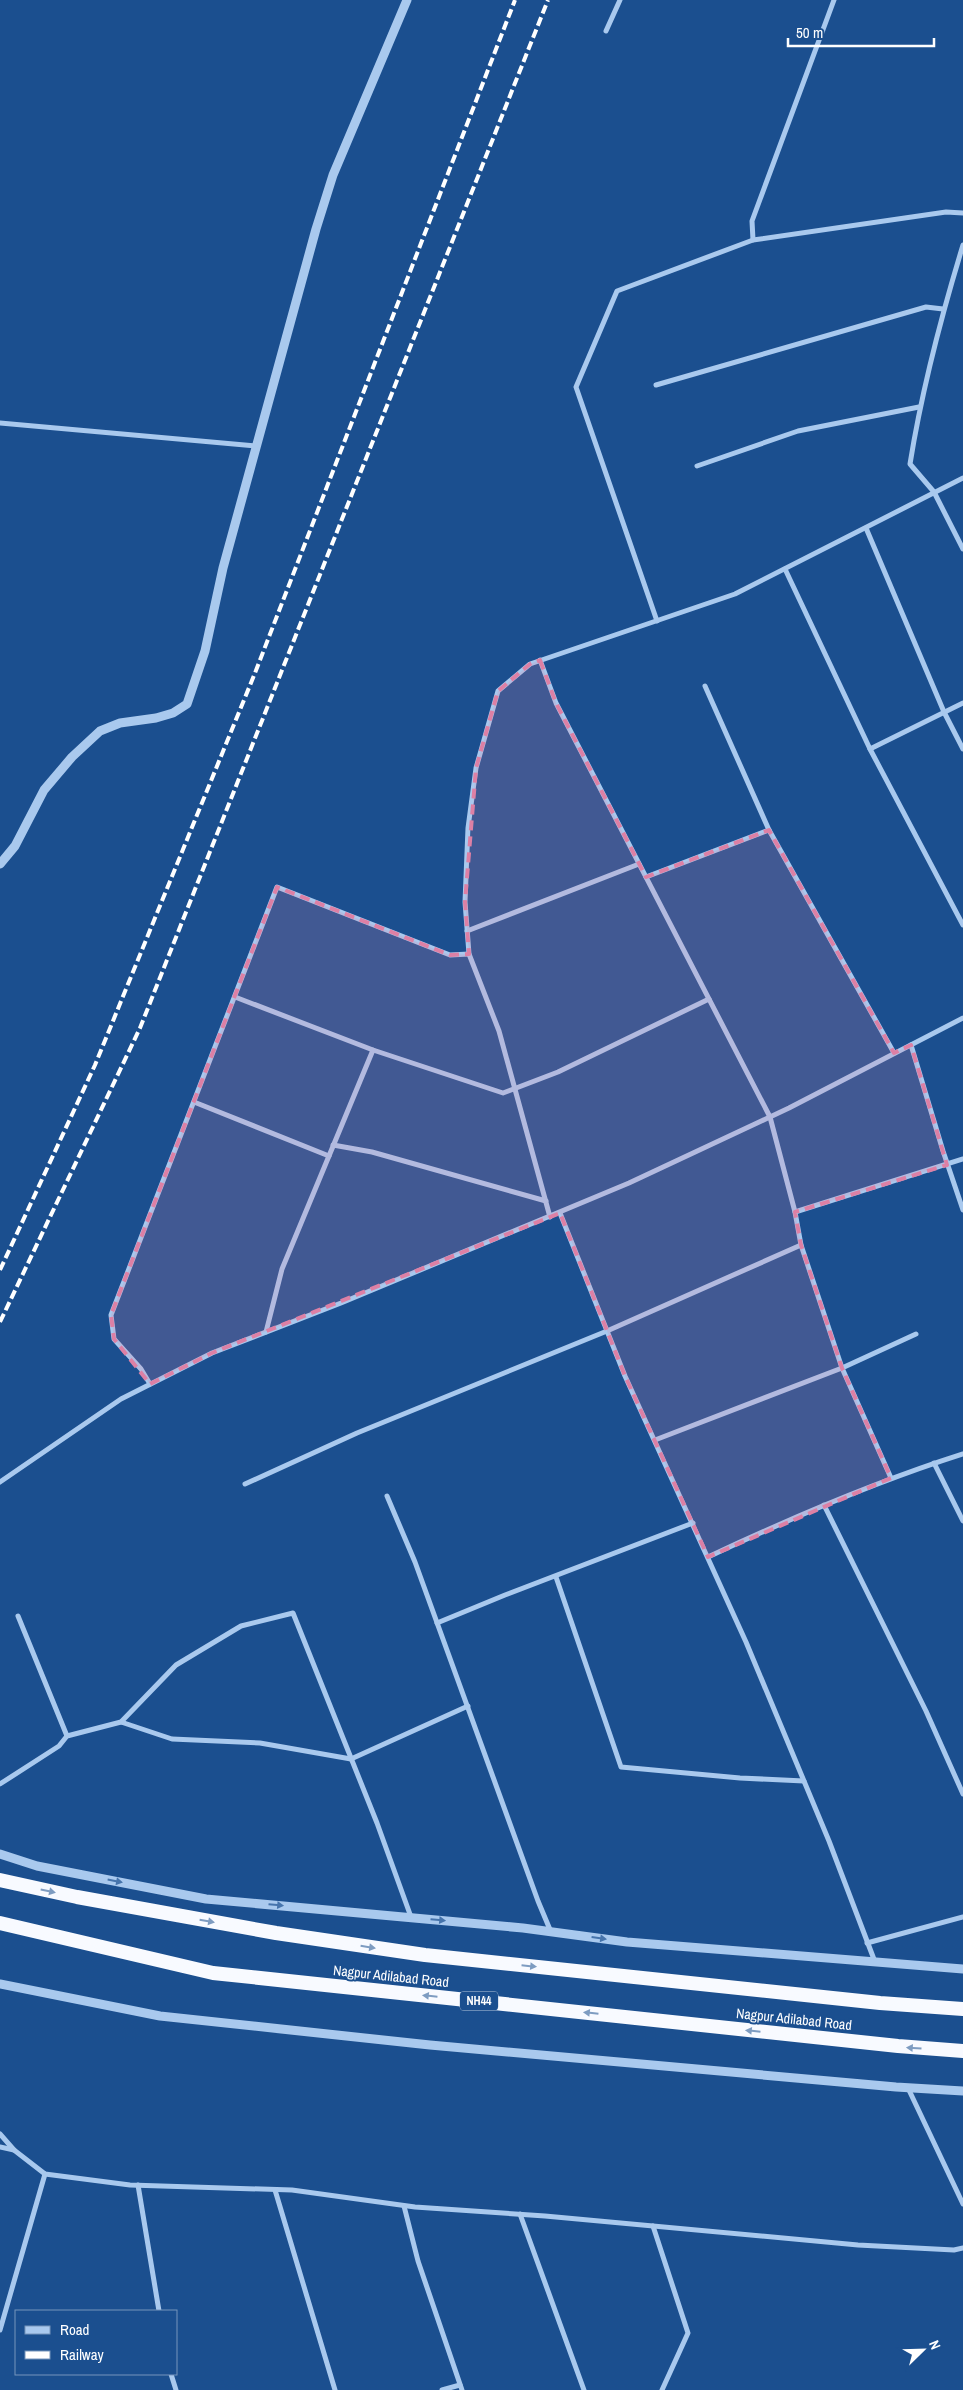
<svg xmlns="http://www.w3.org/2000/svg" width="963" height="2390" font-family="'Archivo Narrow',sans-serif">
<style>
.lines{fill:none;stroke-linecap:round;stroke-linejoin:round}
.minor{stroke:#a9c9ee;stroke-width:5}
.tertiary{stroke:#a9c9ee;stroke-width:9}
.trunk{stroke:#f8faff;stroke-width:14}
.rail{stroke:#fff;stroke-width:4;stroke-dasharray:9 4;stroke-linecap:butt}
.oneway{fill:#4674ac}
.oneway2{fill:#7e9cc1}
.marked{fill:#dd80a5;fill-opacity:0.2;stroke:#dd80a5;stroke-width:4;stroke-dasharray:10 6;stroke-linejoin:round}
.labels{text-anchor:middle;stroke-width:4;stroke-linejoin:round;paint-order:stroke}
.shield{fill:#1b4f8f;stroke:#bbcadd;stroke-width:1}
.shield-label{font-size:12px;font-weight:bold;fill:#fff}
.street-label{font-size:14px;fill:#fff;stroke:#1b4f8f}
</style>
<rect width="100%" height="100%" fill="#1b4f8f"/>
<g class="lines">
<g class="minor">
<path d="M606,31L620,0"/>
<path d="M753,240L752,221L834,0"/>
<path d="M963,245C941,317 922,389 910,464L934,492L963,549"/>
<path d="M656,385L926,307L943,309"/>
<path d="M0,423L256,446"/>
<path d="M697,466L798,431L919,407"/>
<path d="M866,528L944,712L963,749"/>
<path d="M785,569L870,749L963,925"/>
<path d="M657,621L576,387L617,291L753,240L946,212L963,213"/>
<path d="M540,660L556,703L770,1117L795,1212L801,1245L842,1368L891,1478"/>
<path d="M705,686L769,830L894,1053"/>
<path d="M870,749L963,703"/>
<path d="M646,877L769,830"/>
<path d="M467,931L639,864"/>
<path d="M235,997L373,1050L503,1093L558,1072L709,999"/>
<path d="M911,1045L943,1151L963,1210"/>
<path d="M194,1102L329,1156"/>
<path d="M333,1145L372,1152L546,1201"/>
<path d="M795,1212L963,1159"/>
<path d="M560,1213L625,1376L746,1642L829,1841L875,1962"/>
<path d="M550,1217L499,1031L469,954L465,902L468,828L476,768L498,691L530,664L735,594L963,478"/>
<path d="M266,1332L282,1269L373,1050"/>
<path d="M150,1384L141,1369L114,1339L111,1315L277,887L450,955L469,954"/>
<path d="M655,1440L842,1368L916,1334"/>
<path d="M934,1463L963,1521"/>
<path d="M0,1482L121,1399L212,1353L341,1303L629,1183L789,1108L963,1018"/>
<path d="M245,1484L357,1433L607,1331L801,1245"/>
<path d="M387,1496L415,1562L538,1901L551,1932"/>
<path d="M824,1505L926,1711L963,1794"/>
<path d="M708,1557C791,1518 875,1482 963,1454"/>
<path d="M556,1577L621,1767L740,1778L804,1781"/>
<path d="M18,1616L67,1736"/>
<path d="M437,1623L505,1595L693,1523"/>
<path d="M121,1722L172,1739L260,1743L351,1759L468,1706"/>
<path d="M0,1784L59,1746L67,1736L121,1722L176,1665L241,1626L293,1613L377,1823L411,1917"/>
<path d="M867,1943L963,1917"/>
<path d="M908,2088L963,2204"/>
<path d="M0,2134L14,2150L45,2174L130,2185L292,2190L415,2207L545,2216L858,2245L954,2250L963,2248"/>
<path d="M0,2147L14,2150"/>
<path d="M138,2185L159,2311"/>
<path d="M275,2190L335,2390"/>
<path d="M404,2206L418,2261L462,2390"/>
<path d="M520,2214L584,2390"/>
<path d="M653,2226L688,2333L662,2390"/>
<path d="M0,2330L45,2174"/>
<path d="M171,2374L176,2390"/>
<path d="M442,2390L460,2385"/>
</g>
<g class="tertiary">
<path d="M0,864L15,846L44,790L72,757L100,731L120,723L156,718L173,713L187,704L205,651L223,568L316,229L333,175L407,0"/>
<path d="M0,1854L37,1866L206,1899L523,1928L627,1942L963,1969"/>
<path d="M0,1984L160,2016L430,2045L896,2087L963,2091"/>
</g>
<g class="trunk">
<path d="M0,1880L77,1897L276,1933L425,1955L880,2003L963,2009"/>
<path d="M0,1923L213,1973L898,2046L963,2051"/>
</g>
<g class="rail">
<path d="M0,1270L95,1065L255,673L515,0"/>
<path d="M0,1322L140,1028L548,0"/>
</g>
</g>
<defs><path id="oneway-solid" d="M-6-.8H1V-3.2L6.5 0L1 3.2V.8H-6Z" transform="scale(1.25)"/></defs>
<g class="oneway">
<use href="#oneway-solid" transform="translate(115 1881) rotate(11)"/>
<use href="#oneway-solid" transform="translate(276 1905) rotate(5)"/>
<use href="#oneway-solid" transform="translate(438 1920) rotate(5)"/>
<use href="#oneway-solid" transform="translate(599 1938) rotate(8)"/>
</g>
<g class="oneway2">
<use href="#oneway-solid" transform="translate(48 1891) rotate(12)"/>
<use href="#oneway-solid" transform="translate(207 1921) rotate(10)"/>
<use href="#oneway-solid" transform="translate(368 1947) rotate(9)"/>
<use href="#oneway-solid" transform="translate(529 1966) rotate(6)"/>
<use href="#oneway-solid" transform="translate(430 1996) rotate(-174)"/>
<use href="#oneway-solid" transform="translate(591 2013) rotate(-174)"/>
<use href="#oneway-solid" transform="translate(753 2031) rotate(-174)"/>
<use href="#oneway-solid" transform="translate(914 2048) rotate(-176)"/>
</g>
<path class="marked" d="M540,660L556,703L646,877L769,830L894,1053L911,1045L947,1165L795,1212L801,1245L842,1368L891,1478L708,1557L625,1376L560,1213L212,1353L150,1384L114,1339L111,1315L277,887L450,955L469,954L465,902L476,768L498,691L530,664Z"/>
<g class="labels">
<rect class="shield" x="460" y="1991.5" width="38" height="19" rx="4"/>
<g class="shield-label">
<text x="479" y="2005">NH44</text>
</g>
<g class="street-label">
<text transform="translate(391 1976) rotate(6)" y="5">Nagpur Adilabad Road</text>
<text transform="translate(794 2019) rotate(6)" y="5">Nagpur Adilabad Road</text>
</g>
</g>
<rect x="15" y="2310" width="162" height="65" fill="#1b4f8f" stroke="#7695bc"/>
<rect x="25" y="2326" width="25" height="8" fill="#a9c9ee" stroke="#7695bc"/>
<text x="60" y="2335" font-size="15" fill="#ffffff">Road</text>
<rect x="25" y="2351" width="25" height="8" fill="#ffffff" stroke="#7695bc"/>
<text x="60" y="2360" font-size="15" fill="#ffffff">Railway</text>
<g transform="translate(923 2350) rotate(67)" stroke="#1b4f8f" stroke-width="4" paint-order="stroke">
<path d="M0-4L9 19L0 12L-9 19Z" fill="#ffffff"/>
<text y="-8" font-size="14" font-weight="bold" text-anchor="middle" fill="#ffffff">N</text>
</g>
<path d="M788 38v8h146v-8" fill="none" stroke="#ffffff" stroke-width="2.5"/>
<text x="796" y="38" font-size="15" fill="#ffffff" stroke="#1b4f8f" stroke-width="4" paint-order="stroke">50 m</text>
</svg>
